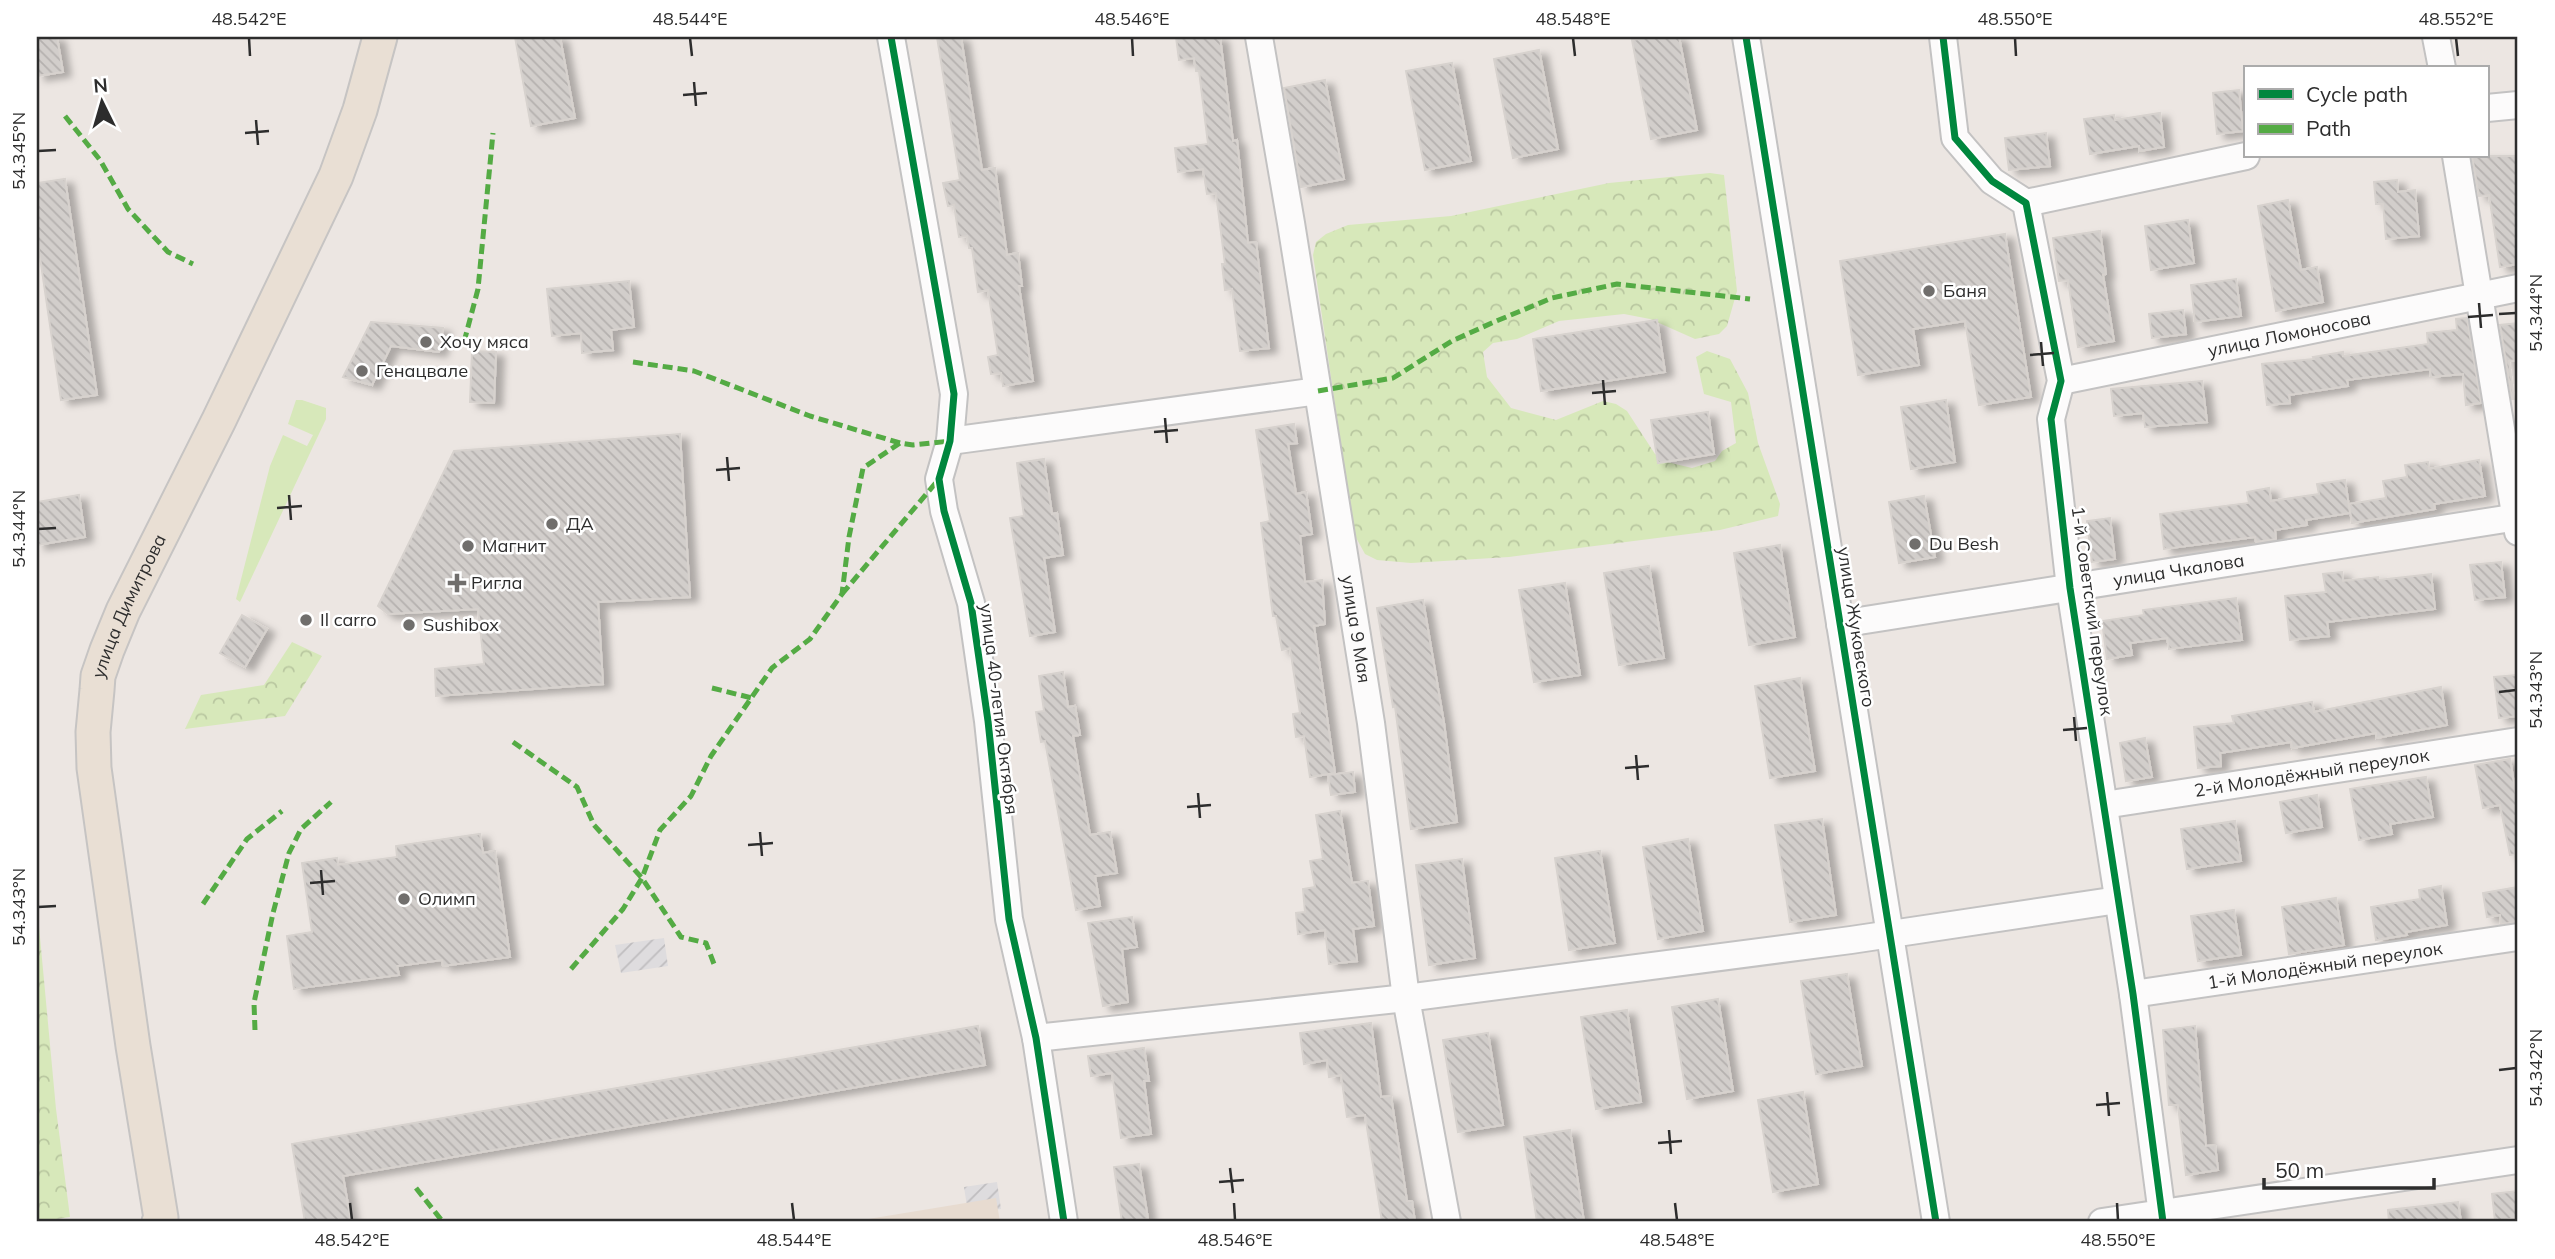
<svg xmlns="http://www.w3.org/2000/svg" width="2555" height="1259" font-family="Mulish,sans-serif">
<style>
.industrial{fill:url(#industrial-furrows)}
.education{fill:#e7dbd0}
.grass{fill:#d7e8ba}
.forest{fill:url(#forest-crowns)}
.building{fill:url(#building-back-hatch);stroke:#d7d2ce;stroke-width:2;filter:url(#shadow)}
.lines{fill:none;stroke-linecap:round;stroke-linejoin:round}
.minor-casing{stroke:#c3c2c2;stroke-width:30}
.major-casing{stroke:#c6c4c3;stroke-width:37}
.minor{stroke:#fcfbfb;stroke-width:26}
.major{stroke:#e9dfd4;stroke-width:33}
.quiet{stroke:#54ab44;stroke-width:5;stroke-dasharray:10 5;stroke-linecap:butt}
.cycleway-casing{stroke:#fff;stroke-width:11}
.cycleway{stroke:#00873e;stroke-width:7}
.ticks{fill:none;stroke:#2d2d2d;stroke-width:2.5}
.poi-dot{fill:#706e6c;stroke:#fff;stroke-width:2.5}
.labels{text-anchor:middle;stroke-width:5;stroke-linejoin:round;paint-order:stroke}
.poi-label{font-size:18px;fill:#2d2d2d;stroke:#fff;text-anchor:start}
.street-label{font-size:18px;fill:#2d2d2d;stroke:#fff}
.neatline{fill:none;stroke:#2d2d2d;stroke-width:2.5}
.ticks-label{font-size:18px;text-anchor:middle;fill:#2d2d2d}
</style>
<defs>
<pattern id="industrial-furrows" width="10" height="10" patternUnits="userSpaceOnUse" patternTransform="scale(1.75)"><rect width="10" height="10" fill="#dedcde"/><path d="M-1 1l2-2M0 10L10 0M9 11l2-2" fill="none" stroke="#bfbdbf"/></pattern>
<pattern id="forest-crowns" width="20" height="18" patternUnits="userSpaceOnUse" patternTransform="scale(1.75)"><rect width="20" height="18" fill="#d7e8ba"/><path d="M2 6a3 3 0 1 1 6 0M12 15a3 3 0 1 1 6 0" fill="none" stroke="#b9c7a0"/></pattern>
<pattern id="building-back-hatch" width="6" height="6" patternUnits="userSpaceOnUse" patternTransform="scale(1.75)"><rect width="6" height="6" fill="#d2cecb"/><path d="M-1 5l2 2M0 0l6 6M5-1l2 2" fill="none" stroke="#b5b1af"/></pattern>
<filter id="shadow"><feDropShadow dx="8" dy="4.5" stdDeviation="3.5" flood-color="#0004"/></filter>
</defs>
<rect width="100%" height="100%" fill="#ece6e2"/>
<g class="industrial">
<path d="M664,938L668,966L621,973L615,945Z"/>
<path d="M997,1182L1001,1209L968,1213L964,1187Z"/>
</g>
<path class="education" d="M996,1198L1000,1222H850Z"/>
<path class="grass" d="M296,400H302L326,408V419L240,602L236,599L270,466L283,435L307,446L313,435L288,424Z"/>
<g class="forest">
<path d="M1710,173L1724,175L1737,291L1727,326L1719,334L1695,339L1650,319L1624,314L1559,321L1517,339L1493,343L1483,352L1487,377L1511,408L1556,420L1603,401L1616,404L1627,411L1655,454L1667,462L1692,468L1715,461L1722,451L1736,443L1731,402L1704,394L1696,357L1707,351L1730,359L1748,393L1758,443L1780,504L1778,516L1720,530L1509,557L1411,563L1377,560L1365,554L1354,534L1313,255L1316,242L1326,234L1348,225L1451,216L1609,183Z"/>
<path d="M292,642L322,656L285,716L185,729L201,695L264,685Z"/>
<path d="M37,905L56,1109L70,1217L37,1222Z"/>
</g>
<g class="building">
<path d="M37,37H57L63,72L37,76Z"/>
<path d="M515,37H560L575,118L531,126Z"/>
<path d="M937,37H961L982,170L995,168L1007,255L1018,253L1022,286H1019L1033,381L1003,386L1001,373L991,374L988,357L998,355L988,290L978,292L972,248H969L967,236L959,237L954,205L948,206L943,183L960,180Z"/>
<path d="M1176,37H1220L1233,141L1237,140L1248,243L1256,242L1269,348L1240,351L1232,289L1225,290L1222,264H1225L1216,193L1207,194L1203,169L1178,172L1175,148L1208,144L1199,71H1196L1194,58L1179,60Z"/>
<path d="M1651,37H1679L1697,130L1651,139L1632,40Z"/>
<path d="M1539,50L1558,149L1513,158L1494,59Z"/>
<path d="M1452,63L1471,161L1425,170L1406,71Z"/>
<path d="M1325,80L1344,179L1301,187L1284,88Z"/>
<path d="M2239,90L2243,131L2217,134L2213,93Z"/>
<path d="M2160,113L2164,147L2139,151V146L2090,154L2084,119L2114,115L2115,120Z"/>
<path d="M2046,133L2050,166L2009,170L2005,138Z"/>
<path d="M2472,156H2518V264L2500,267L2489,195L2479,196Z"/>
<path d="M65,179L97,395L61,400L37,237V183Z"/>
<path d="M2397,180L2398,192L2415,190L2419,236L2386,239L2383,204H2376L2374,182Z"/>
<path d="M2288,200L2301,270L2317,267L2323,302L2276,311L2258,206Z"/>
<path d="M2188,220L2194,263L2151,270L2145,226Z"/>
<path d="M2100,231L2106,274L2103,275L2114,341L2078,347L2068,280L2059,281L2053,238Z"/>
<path d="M2005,234L2031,397L1979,405L1965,321L1913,329L1919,365L1858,375L1840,261Z"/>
<path d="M2236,279L2241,316L2195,322L2191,285Z"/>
<path d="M629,281L634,327L611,330L613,350L582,353L581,333L552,336L547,289Z"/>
<path d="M2183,310L2186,334L2152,338L2149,314Z"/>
<path d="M2467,318L2481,403L2466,405L2463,374L2431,377L2430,369L2347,380L2348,386L2289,395L2290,403L2267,405L2262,364L2314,359L2313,357L2343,352V356L2428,344L2427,333L2457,330L2456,319Z"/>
<path d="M1657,320L1665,372L1541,391L1533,339Z"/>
<path d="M371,322L443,328L439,352L391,346L372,385L343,377Z"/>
<path d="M2518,323V360L2509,361L2514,399H2512L2500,325Z"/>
<path d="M472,351L496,352L494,403L470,402Z"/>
<path d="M2202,381L2207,422L2145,427L2143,413L2114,416L2111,389Z"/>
<path d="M1946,400L1955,462L1911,469L1901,407Z"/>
<path d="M1708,412L1714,454L1658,463L1651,420Z"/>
<path d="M1294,424L1297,443L1288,444L1296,494L1306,492L1312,534L1300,536L1305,582L1322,580L1325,624L1314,626L1335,773L1310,777L1304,736L1296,737L1293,714L1300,713L1290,648L1282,650L1276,616H1273L1261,523L1270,521L1256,430Z"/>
<path d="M680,434L690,597L598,602L603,684L436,696L435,669L484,664L478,609L388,614L378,606L454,451Z"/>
<path d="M1044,459L1052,514L1057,513L1063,555L1044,558L1055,632L1030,636L1010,518L1024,516L1017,463Z"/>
<path d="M2479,460L2485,496L2434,504L2435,509L2352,523L2349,504L2386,498L2383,481L2407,477L2405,465L2428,462L2429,469Z"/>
<path d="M2345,480L2350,513L2306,520L2307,525L2275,530L2276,539L2256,542L2255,537L2164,549L2160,514L2249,503L2247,492L2269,488L2271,501L2319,494L2317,484Z"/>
<path d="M79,495L85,537L37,545V502Z"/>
<path d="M1924,496L1935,557L1899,563L1889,502Z"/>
<path d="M2110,518L2115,559L2092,562L2087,521Z"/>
<path d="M1780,545L1795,637L1749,645L1734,553Z"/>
<path d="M2501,562L2505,597L2475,600L2470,565Z"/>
<path d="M1649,566L1664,658L1619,665L1604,573Z"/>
<path d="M2342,572L2343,581L2378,577V580L2431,574L2435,609L2327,622L2329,636L2290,640L2285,596L2326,592L2323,574Z"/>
<path d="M1565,583L1580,675L1534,682L1519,590Z"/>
<path d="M2236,598L2242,640L2169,649L2167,638L2130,643L2132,655L2107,659L2102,621L2144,615L2143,610Z"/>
<path d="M1423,600L1444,723L1457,822L1411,829L1395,706L1393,707L1377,608Z"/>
<path d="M242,615L267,629L245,667L220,653Z"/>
<path d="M1063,672L1068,707L1075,706L1080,735L1073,736L1090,835L1110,832L1117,873L1095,876L1100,906L1076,910L1045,741L1041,742L1036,712L1044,711L1039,676Z"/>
<path d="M2517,675L2518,716L2499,718L2494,677Z"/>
<path d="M1800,678L1815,771L1770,778L1755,686Z"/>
<path d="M2441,687L2447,725L2376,738V733L2292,748L2291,742L2220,753L2221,766L2198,768L2194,727L2234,723L2232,716L2312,702L2314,712Z"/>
<path d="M2145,738L2152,777L2126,781L2120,743Z"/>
<path d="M2510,759L2518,808V854L2510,855L2500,805L2483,808L2475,765Z"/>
<path d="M1353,772L1355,792L1331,795L1328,775Z"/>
<path d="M2426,777L2433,817L2390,824L2392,834L2359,840L2350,789Z"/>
<path d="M2317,795L2322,827L2286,833L2280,802Z"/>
<path d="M1340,811L1352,883L1368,881L1374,926L1353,929L1357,961L1329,964L1325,930L1298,934L1296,913L1305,912L1303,889L1315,887L1310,861L1323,859L1316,815Z"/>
<path d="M1822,819L1836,915L1790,922L1775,825Z"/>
<path d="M2235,821L2241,861L2187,869L2181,829Z"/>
<path d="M480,834L483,853L495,851L510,957L443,966L442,960L397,966L399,975L294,989L287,936L312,932L302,863L337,858L338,865L397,857L396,846Z"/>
<path d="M1688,839L1703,931L1658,939L1643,847Z"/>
<path d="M1600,851L1615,943L1569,950L1555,858Z"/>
<path d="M1462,859L1475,958L1429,965L1416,865Z"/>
<path d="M2441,886L2447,925L2406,932L2407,935L2376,940L2371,907L2420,899L2419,890Z"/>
<path d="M2518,887V922L2501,924L2500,915L2487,917L2483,893Z"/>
<path d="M2336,898L2344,945L2289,954L2282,907Z"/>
<path d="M2234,910L2241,955L2198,961L2191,916Z"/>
<path d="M1132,917L1137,947L1122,949L1128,1002L1103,1006L1088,923Z"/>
<path d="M1847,974L1862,1066L1816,1074L1801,981Z"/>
<path d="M1718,999L1733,1091L1687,1099L1672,1007Z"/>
<path d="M1627,1010L1641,1102L1596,1109L1581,1017Z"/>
<path d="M1371,1023L1381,1097L1391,1096L1407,1201H1412L1415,1222H1382L1365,1115L1347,1117L1341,1075L1329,1077L1327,1060L1304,1064L1300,1033Z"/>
<path d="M978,1026L985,1065L343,1176L351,1222H305L292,1144Z"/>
<path d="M2195,1026L2206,1146L2215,1145L2218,1170L2186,1175L2178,1105H2169L2163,1030Z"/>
<path d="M1488,1033L1503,1125L1458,1132L1443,1040Z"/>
<path d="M1144,1048L1149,1081H1144L1151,1134L1121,1138L1112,1073L1091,1076L1088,1056Z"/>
<path d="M1803,1092L1818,1184L1773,1192L1758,1100Z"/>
<path d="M1570,1130L1584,1222H1537L1524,1137Z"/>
<path d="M1139,1164L1148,1219L1122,1222L1114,1167Z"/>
<path d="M2518,1191V1218L2495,1221L2492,1194Z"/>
<path d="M2458,1202L2461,1222H2389L2388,1210Z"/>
</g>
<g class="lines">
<g class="minor-casing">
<g id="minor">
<path d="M891,37L954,394L950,441L939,479L944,511L971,603L988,721L1009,919L1036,1038L1064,1222"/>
<path id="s1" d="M1259,37L1291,223L1371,723L1406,998L1447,1222"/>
<path d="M1746,37L1936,1222"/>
<path d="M1943,37L1955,138L1992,181L2026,203L2061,381L2051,419L2070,588L2133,994L2163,1222"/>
<path d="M2436,37L2442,68"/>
<path d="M2487,108L2518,105"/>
<path d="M2456,156L2518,532"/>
<path d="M2026,203L2246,156"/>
<path id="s2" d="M2061,381L2518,288"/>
<path d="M950,441L1318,391"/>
<path id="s3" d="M1840,624L2518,517"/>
<path id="s4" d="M2104,805L2518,741"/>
<path id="s5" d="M2133,994L2518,937"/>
<path d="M1036,1038L1406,998L1851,940L2118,900"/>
<path d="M2102,1222L2518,1160"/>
</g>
</g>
<g class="major-casing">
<g id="major">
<path id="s6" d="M159,1222L161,1218L133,1046L94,768L93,732L97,690L98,676L107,650L123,611L219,420L336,176L360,110L380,37"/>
</g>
</g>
<use href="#minor" class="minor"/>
<use href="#major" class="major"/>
<g class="quiet">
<path d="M65,116L100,160L128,209L168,252L193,264"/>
<path d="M464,342L478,289L493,133"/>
<path d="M633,362L694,371L810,416L900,443"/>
<path d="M1318,391L1393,378L1452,341L1494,322L1552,298L1617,284L1750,299"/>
<path d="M842,594L939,479"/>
<path d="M712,688L752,698"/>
<path d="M513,742L577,787L594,825L642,878L681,937L706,943L714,964"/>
<path d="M203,904L247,839L282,811"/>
<path d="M571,969L623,909L642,878L660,830L691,796L711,756L772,668L810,639L842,594L849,537L863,468L900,443L913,445L950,441"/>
<path d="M255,1030L254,1003L273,913L289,853L301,829L331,802"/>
<path d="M416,1188L443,1222"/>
</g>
<g class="cycleway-casing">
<g id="cycleway">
<path d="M891,37L954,394L950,441L939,479L944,511L971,603L988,721L1009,919L1036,1038L1064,1222"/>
<path d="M1746,37L1936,1222"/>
<path d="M1943,37L1955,138L1992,181L2026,203L2061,381L2051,419L2070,588L2133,994L2163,1222"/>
</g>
</g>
<use href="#cycleway" class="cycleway"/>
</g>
<path class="ticks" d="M249,38L250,56M690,38L692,56M1132,38L1133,56M1573,38L1575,56M2015,38L2016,56M2456,38L2458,56M694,82L696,106M683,95L707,93M256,120L258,145M245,133L269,131M38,151L56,150M2479,303L2481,328M2499,314L2516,313M2468,317L2493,315M2041,342L2043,366M2030,355L2054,353M1603,380L1605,405M1592,393L1616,391M1165,418L1167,443M1154,432L1178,430M727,457L729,481M716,470L740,468M289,495L291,520M277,508L302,506M38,529L56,528M2499,692L2516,690M2074,717L2076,741M2063,730L2087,728M1636,755L1638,780M1625,768L1649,766M1198,793L1200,818M1187,807L1211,805M760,832L762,856M748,845L773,843M321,870L323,895M310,883L335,881M38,907L56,906M2499,1070L2516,1068M2107,1092L2109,1116M2096,1105L2120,1103M1669,1130L1671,1154M1658,1143L1682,1141M1230,1168L1233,1193M1219,1182L1244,1180M350,1203L352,1220M792,1203L794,1220M1234,1203L1235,1220M1675,1203L1677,1220M2117,1203L2118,1220"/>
<g class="poi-dot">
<circle cx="1929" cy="291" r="7"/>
<circle cx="426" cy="342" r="7"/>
<circle cx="362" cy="371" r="7"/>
<circle cx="552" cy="524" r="7"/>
<circle cx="1915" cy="544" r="7"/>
<circle cx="468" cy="546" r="7"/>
<path d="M453.5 572.5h7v7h7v7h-7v7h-7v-7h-7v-7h7z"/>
<circle cx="306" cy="620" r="7"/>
<circle cx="409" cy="625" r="7"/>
<circle cx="404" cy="899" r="7"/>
</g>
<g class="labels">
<g class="poi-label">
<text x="1943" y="297">Баня</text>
<text x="440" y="348">Хочу мяса</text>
<text x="376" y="377">Генацвале</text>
<text x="566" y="530">ДА</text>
<text x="1929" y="550">Du Besh</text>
<text x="482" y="552">Магнит</text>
<text x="471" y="589">Ригла</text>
<text x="320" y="626">Il carro</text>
<text x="423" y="631">Sushibox</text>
<text x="418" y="905">Олимп</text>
</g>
<g class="street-label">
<text dy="6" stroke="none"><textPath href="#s2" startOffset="233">улица Ломоносова</textPath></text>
<text dy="6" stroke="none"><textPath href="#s3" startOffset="343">улица Чкалова</textPath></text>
<text dy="6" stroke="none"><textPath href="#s6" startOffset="628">улица Димитрова</textPath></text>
<text transform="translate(2092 611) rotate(82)" y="6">1-й Советский переулок</text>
<text transform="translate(1856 627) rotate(81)" y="6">улица Жуковского</text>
<text dy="6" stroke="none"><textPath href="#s1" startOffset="600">улица 9 Мая</textPath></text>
<text transform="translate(999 709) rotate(83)" y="6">улица 40-летия Октября</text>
<text dy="6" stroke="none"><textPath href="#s4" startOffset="210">2-й Молодёжный переулок</textPath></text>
<text dy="6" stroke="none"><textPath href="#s5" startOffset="194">1-й Молодёжный переулок</textPath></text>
</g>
</g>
<rect width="2555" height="1259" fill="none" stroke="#ffffff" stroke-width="77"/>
<rect x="2244" y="66" width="245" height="91" fill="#ffffff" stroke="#ababab" stroke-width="2"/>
<rect x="2258" y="89" width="35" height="10" fill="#00873e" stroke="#ababab" stroke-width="2"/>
<text x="2306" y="102" font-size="21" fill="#2d2d2d">Cycle path</text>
<rect x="2258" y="124" width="35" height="10" fill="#54ab44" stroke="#ababab" stroke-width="2"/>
<text x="2306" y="136" font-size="21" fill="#2d2d2d">Path</text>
<g transform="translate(102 102) rotate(355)" stroke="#ffffff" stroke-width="5" paint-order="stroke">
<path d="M0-5L12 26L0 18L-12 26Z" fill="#2d2d2d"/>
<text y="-10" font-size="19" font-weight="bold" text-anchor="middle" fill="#2d2d2d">N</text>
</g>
<path d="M2264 1178v10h170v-10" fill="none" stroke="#2d2d2d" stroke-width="3.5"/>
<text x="2275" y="1178" font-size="21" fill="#2d2d2d" stroke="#ffffff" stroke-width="5" paint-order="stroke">50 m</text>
<rect x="38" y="38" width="2478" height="1182" class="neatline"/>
<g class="ticks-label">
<text x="249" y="25">48.542°E</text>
<text x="690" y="25">48.544°E</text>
<text x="1132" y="25">48.546°E</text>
<text x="1573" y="25">48.548°E</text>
<text x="2015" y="25">48.550°E</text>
<text x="2456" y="25">48.552°E</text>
<text transform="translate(19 151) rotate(-90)" y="6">54.345°N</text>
<text transform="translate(2536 313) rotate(-90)" y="6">54.344°N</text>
<text transform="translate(19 529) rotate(-90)" y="6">54.344°N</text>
<text transform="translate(2536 690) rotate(-90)" y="6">54.343°N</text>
<text transform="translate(19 907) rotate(-90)" y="6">54.343°N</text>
<text transform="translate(2536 1068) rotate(-90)" y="6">54.342°N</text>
<text x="352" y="1246">48.542°E</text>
<text x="794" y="1246">48.544°E</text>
<text x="1235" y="1246">48.546°E</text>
<text x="1677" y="1246">48.548°E</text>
<text x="2118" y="1246">48.550°E</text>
</g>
</svg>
